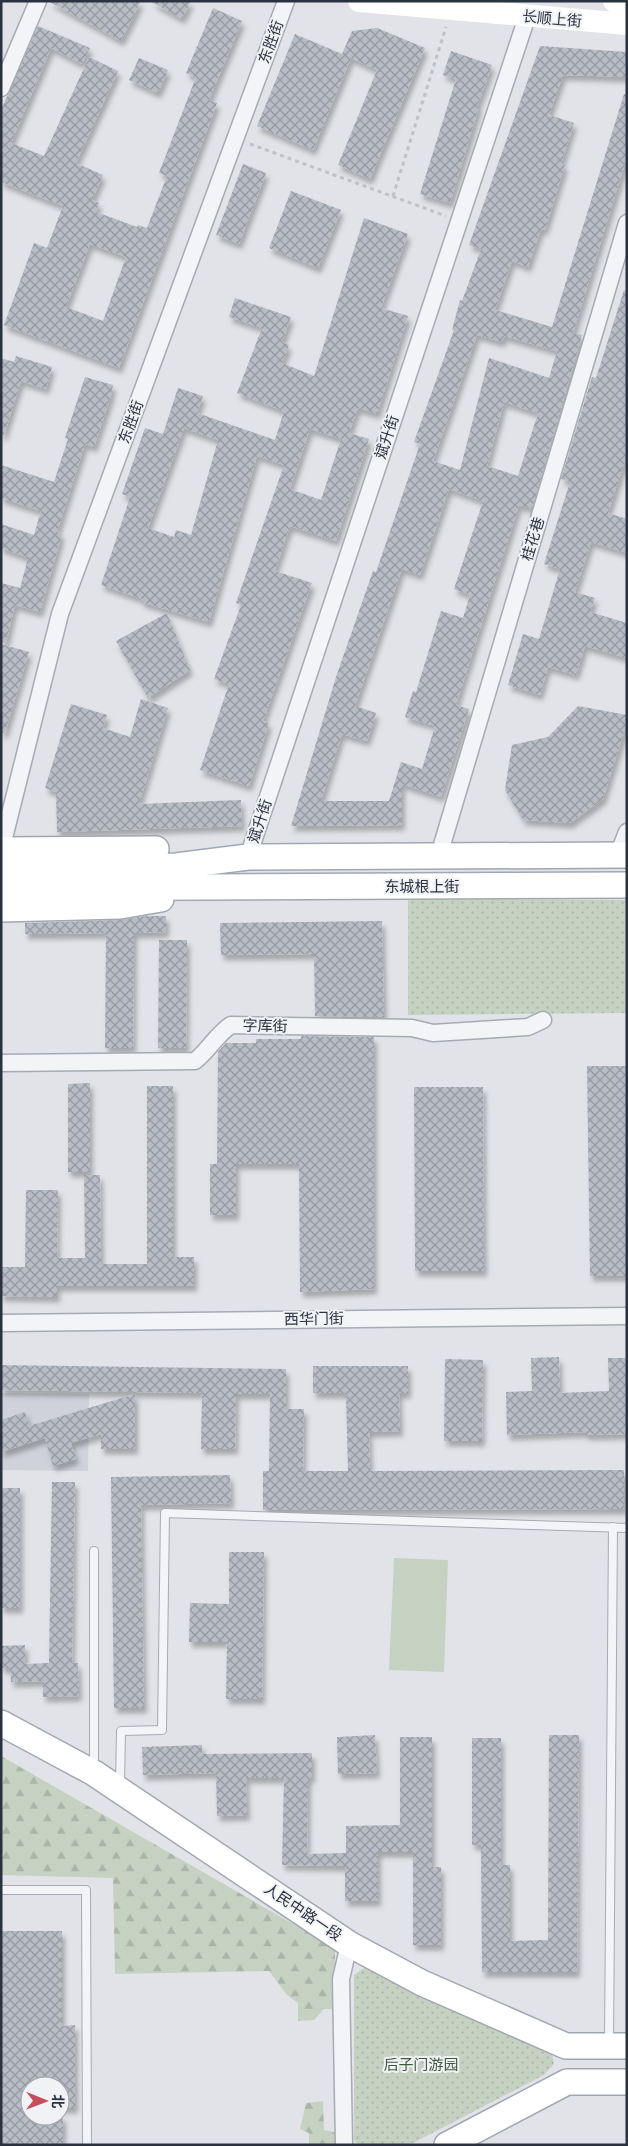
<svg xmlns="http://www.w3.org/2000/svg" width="628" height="2146" font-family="Commissioner,'Noto Sans SC',sans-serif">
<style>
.built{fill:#cfd2da}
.grass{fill:#c5d2c2}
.forest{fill:url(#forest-firs)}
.park{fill:url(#park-dots)}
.building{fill:url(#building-cross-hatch);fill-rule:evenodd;filter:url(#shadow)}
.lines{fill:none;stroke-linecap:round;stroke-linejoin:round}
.service-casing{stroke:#a6aab2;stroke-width:10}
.minor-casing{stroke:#a6aab2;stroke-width:19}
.primary-casing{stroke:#a1a7b3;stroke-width:28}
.path{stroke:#bfc1c7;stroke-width:3;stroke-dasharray:4 4;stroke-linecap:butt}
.service{stroke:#f3f4f7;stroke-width:8}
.minor{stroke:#f3f4f7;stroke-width:16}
.secondary{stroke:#fff;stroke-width:22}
.primary{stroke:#fff;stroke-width:25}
.labels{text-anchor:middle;stroke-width:4;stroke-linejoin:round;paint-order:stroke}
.street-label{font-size:15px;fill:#2a313f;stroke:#f0f2f6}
.park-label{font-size:15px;fill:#3d5a38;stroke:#f0f2f6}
</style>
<defs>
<pattern id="forest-firs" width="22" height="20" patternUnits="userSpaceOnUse" patternTransform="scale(1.25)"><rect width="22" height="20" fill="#c5d2c2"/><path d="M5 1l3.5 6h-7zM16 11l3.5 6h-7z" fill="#a9b5a8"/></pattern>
<pattern id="park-dots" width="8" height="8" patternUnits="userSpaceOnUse" patternTransform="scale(1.25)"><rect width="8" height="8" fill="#c5d2c2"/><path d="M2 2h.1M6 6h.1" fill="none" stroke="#a9b5a8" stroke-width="1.8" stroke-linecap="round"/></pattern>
<pattern id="building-cross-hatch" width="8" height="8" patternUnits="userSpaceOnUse" patternTransform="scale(1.25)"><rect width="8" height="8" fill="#b8bcc5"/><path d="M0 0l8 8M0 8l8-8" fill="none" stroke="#9699a1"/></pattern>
<filter id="shadow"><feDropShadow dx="3" dy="5.5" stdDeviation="2.5" flood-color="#0004"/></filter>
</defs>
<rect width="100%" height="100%" fill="#e1e3e8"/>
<path class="built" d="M1,1393L89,1394L88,1471L1,1470Z"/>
<path class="grass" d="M394,1558L448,1560L444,1672L389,1670Z"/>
<g class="forest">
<path d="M1,1756L335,1948V2009H324L314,2020L298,2021V2003L287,1995L269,1971L115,1974L113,1878L1,1875Z"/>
<path d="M323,2101L324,2130L338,2133L339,2145H309V2133L300,2129L306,2103Z"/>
</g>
<g class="park">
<path d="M408,899L627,900V1013L408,1015Z"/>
<path d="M368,1965L548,2051L552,2054L554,2064L544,2075L409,2145H358L354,2140V1975Z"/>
</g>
<g class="building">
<path d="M48,1H141L121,41Z"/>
<path d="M150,1H191L182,19Z"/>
<path d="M213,8L242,21L209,100L217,103L119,368L4,325L34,243L47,248L63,206L1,182V110L38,26L90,48L82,64L51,48L11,143L44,156L89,57L118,71L76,163L103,175L92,200L99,203L96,212L137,227L138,225L147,228L167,176L159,173L196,77L186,73ZM90,244L126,257L103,321L66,307Z"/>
<path d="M377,28L425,48L370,179L338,165L377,70L351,58L313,150L257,126L295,34L342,54L352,31Z"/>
<path d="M540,46L627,52V77L563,75L549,115L574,123L561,164L565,165L545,230L541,229L528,267L512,261L495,310L552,327L624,94L627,95V157L573,333L582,335L532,509L519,505L456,705L469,709L441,797L402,784V825L291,826L336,677L373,571L376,572L420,444L414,442L454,330H452L460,300L462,301L481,249L469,245ZM477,335L502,342L504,336L557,351L549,378L489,358L460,470L433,461ZM504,402L538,413L518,476L487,466ZM449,489L483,501L454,589L470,595L463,618L441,611L416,692L413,691L405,717L435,726L422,769L401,762L389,801H321L342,734L367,741L376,713L355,706L402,569L420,575Z"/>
<path d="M451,51L492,65L477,107H479L450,203L420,194L456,79L443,75Z"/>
<path d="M139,58L168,70L158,93L129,80Z"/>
<path d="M243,164L266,173L239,244L216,235Z"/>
<path d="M291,191L341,210L318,268L269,248Z"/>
<path d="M364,218L408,234L381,308L408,316L377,414L358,408L349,433L369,439L336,541L290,526L275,571L312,583L263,721L269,723L249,786L200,770L229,684L214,679L241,605L236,603L284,465L257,456L209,622L141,602L142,599L101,585L130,497L122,494L145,428L163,434L178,388L203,396L197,413L275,440L284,411L237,393L262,328L229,317L235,298L291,317L282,342L289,345L282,363L314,376ZM184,428L218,440L191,535L176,530L174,537L148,528ZM310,429L341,439L321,500L290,489Z"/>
<path d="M624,290L627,291V454L608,513L627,519V553L591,542L575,592L595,598L590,612L627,623V658L585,646L576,675L548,667L540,695L508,685L523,634L539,639L560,569L544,564L570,482L561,479L592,377L596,378Z"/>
<path d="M16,356L52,367L46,389L21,381L4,435H1V358L14,362Z"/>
<path d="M85,377L113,385L111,396L94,447L85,444L57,532L62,534L40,612L15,605L6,643L1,642V583L20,588L27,562V557L1,548V524L34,535L41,511L1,498V465L54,482L68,439L65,438Z"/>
<path d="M167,613L190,670L148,698L116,641Z"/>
<path d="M1,644L29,652L5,733H1Z"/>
<path d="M141,699L168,708L139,804L241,800L242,826L57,832L56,792L45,788L71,704L107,715L103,728L130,737Z"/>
<path d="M578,706L627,715V723L603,799L570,823L523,820L505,790L512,745L548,737Z"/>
<path d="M146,916H166V932L134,933L133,1048H105L106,933L25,934V923L120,920Z"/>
<path d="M382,921L384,1017L315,1016L314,954L221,955L220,923Z"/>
<path d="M159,940H187L186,1048H158Z"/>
<path d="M301,1036L374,1037V1289L300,1292L299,1164H236V1215H210V1164H217L218,1052L226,1043H256V1039H301Z"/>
<path d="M587,1066H627V1276H590Z"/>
<path d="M90,1083V1172H68V1084Z"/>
<path d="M147,1086H173V1257H194V1286H57V1297L1,1296V1267H25L26,1190H58L57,1258H85L84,1175H100L101,1264H147Z"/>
<path d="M414,1087H483L484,1271H415Z"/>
<path d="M559,1357L560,1393L609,1391L608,1358H627V1434L585,1435V1432L507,1435L506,1392L532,1391L531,1358Z"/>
<path d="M445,1359L483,1360L482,1441H444Z"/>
<path d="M1,1365L286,1369V1409H304L303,1471H348L346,1393H313V1366H408V1393H399L400,1431L369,1432L370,1471L624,1470V1509L263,1510V1471H269L270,1394H236L235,1449H201L202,1393L1,1390Z"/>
<path d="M135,1394V1449H101V1434L71,1443L76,1459L53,1466L45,1438L1,1452V1420L25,1412L29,1426Z"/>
<path d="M230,1475L231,1503L141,1505L144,1708H114L111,1477Z"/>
<path d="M52,1482H75L72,1663H78L79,1696L43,1697V1681L11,1682L10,1668H1V1646L25,1645V1664L49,1663Z"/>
<rect x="1" y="1488" width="19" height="120"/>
<path d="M229,1552H264L262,1699H226L227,1642H189L190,1603L229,1604Z"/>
<path d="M375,1735L377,1773L338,1774L337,1737Z"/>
<path d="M549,1735H579L577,1972H482L481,1845H472V1738H501V1865H510V1941L548,1940Z"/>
<path d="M400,1737H432V1867H441V1945H413V1852H378V1901H345V1866L282,1865L284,1778H246L247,1815L217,1816L216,1773L143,1775L142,1747L202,1745V1754L312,1753V1778H308L307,1854L346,1853V1826L400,1825Z"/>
<path d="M1,1931H62V2026L75,2025V2108H60V2086H30V2116H63V2145H1Z"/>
</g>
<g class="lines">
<g class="service-casing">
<g id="service">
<path d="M94,1551V1769"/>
<path d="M120,1786L121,1731L162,1730L165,1513L627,1528"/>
<path d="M1,1890H86L87,2145"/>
<path d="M609,2044L613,1527"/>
</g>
</g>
<g class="minor-casing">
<g id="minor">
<path d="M1,88L38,1"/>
<path d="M1,850L60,614L286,1"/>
<path d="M439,855L627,223"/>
<path d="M618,855L627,832"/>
<path d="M248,857L527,17"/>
<path d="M1,1063L195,1061C209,1050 216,1035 231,1025L412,1028L433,1033L528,1027L543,1020"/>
<path d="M1,1323L627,1316"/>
<path d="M344,2145L341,1979L349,1944"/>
</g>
</g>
<g class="primary-casing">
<g id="primary">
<path d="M1,850L156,849"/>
<path d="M1,868L176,866L248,857L627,855"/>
<path d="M1,888L627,885"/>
<path d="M1,909L120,906L161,899"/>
<path d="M1,1723L94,1773L349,1944L422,1983L566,2046H627"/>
<path d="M447,2145L567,2082H627"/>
</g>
</g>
<g class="path">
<path d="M250,144L446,216"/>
<path d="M393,196L446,27"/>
</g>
<use href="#service" class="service"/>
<use href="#minor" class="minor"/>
<g class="secondary">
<path d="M359,1L627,24"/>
<path d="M614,1L627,2"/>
</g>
<use href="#primary" class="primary"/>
</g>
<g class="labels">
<g class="street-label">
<text transform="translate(552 19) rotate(5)" y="5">长顺上街</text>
<text transform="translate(271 42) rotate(-70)" y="5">东胜街</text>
<text transform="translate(131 422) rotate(-70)" y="5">东胜街</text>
<text transform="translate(387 437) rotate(-72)" y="5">斌升街</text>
<text transform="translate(533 539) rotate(-73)" y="5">桂花巷</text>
<text transform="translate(260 821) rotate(-72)" y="5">斌升街</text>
<text x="422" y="892">东城根上街</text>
<text transform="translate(265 1026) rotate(1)" y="5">字库街</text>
<text transform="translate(314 1319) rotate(-1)" y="5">西华门街</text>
<text transform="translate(303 1912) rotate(34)" y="5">人民中路一段</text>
</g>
<g class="park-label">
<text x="421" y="2070">后子门游园</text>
</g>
</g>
<rect width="628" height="2146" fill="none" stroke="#2a313f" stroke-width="5"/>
<g transform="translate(45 2101) rotate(91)"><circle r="24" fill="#f0f2f6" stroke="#a1a5ad"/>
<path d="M0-4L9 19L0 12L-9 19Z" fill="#c64d5a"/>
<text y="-8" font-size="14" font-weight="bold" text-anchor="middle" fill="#2a313f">北</text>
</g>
</svg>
